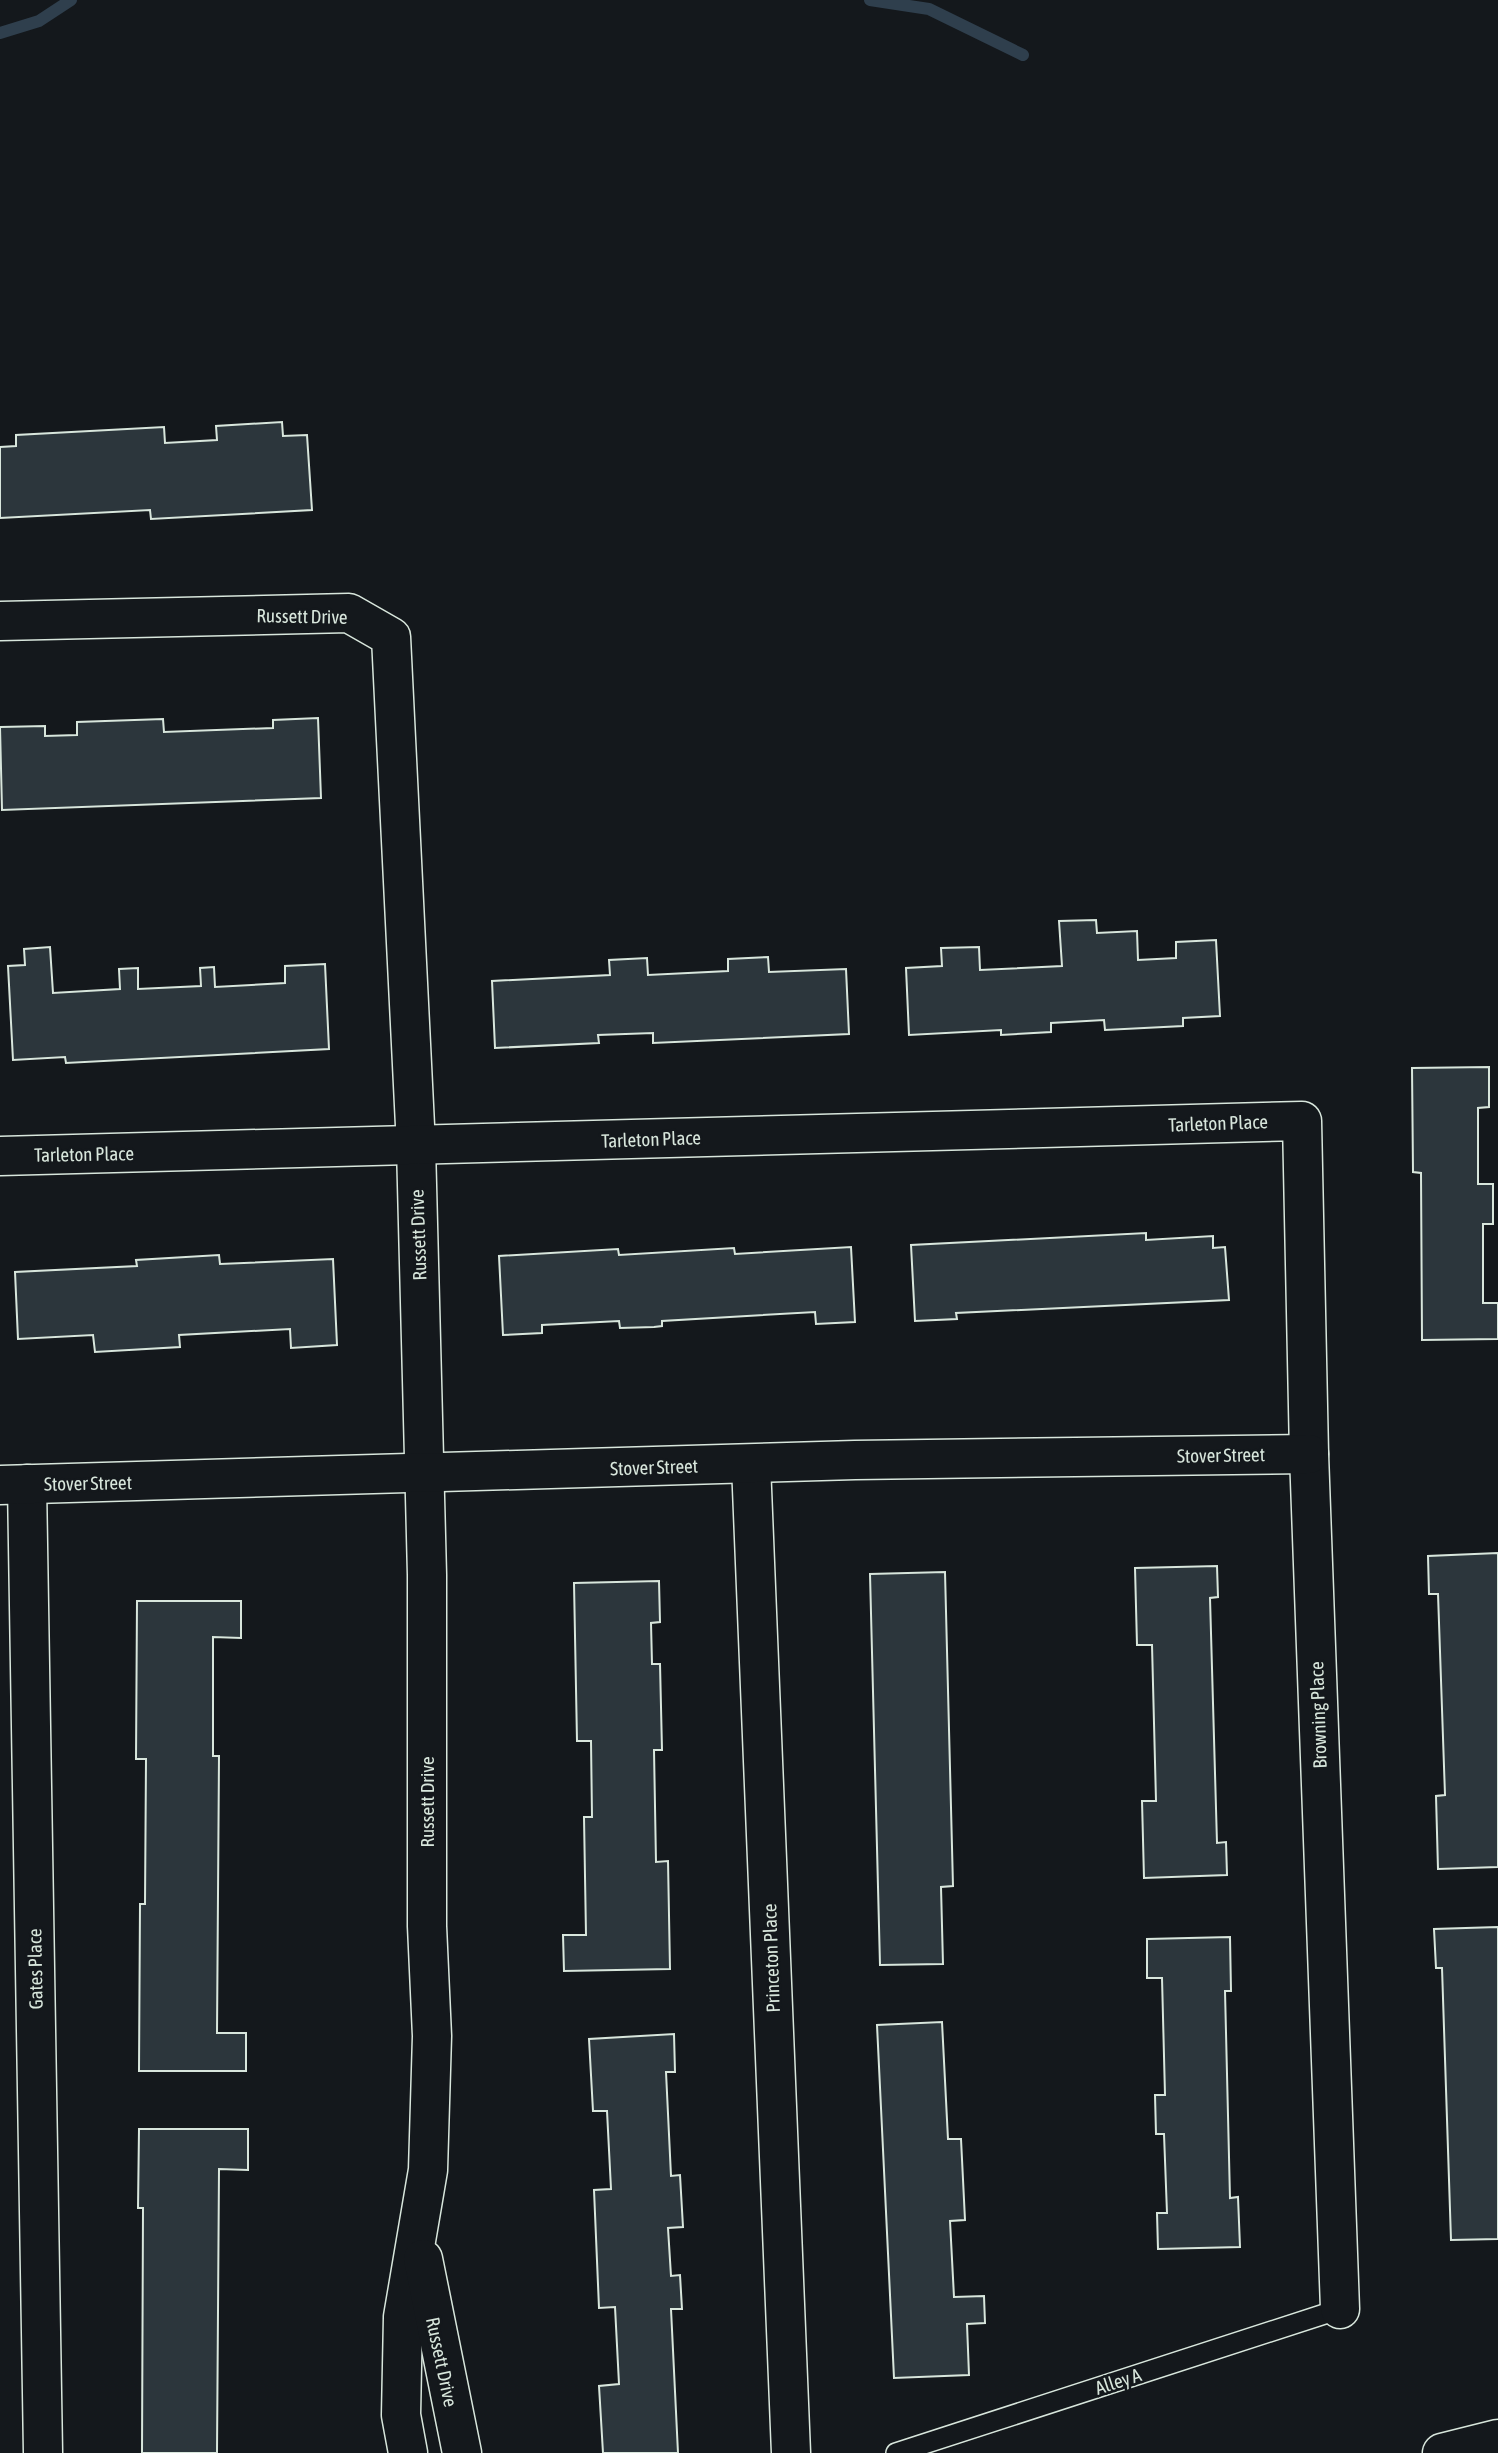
<svg xmlns="http://www.w3.org/2000/svg" width="1498" height="2453" font-family="'Asap Condensed',sans-serif">
<style>
.lines{fill:none;stroke-linecap:round;stroke-linejoin:round}
.stream{stroke:#2f3f4d;stroke-width:12}
.building{fill:#2c363c;stroke:#d8e6dc;stroke-width:2}
.service-casing{stroke:#d8e6dc;stroke-width:22}
.minor-casing{stroke:#d8e6dc;stroke-width:41}
.trunk-casing{stroke:#d8e6dc;stroke-width:41}
.service{stroke:#14181c;stroke-width:19}
.minor{stroke:#14181c;stroke-width:38}
.trunk{stroke:#14181c;stroke-width:38}
.labels{text-anchor:middle;stroke-width:5;stroke-linejoin:round;paint-order:stroke}
.street-label{font-size:19px;fill:#d8e6dc;stroke:#14181c}
</style>
<rect width="100%" height="100%" fill="#14181c"/>
<g class="lines">
<g class="stream">
<path d="M870,0L929,9L1023,55"/>
<path d="M0,33L39,21L71,0"/>
</g>
</g>
<g class="building">
<path d="M282,422L283,436L307,435L312,510L151,519L150,510L0,518V447L16,446V435L164,427L165,443L217,440L216,426Z"/>
<path d="M318,718L321,798L2,810L0,727L45,726V736L77,735V722L163,719L164,732L273,728V720Z"/>
<path d="M1096,920L1097,933L1137,931L1138,960L1176,958V942L1216,940L1220,1016L1183,1018V1026L1105,1030L1104,1020L1051,1023V1032L1001,1035V1030L909,1035L906,968L942,966L941,948L979,947L980,970L1062,966L1059,921Z"/>
<path d="M50,947L53,993L120,989L119,969L138,968V989L201,986L200,968L214,967L215,987L285,983V966L325,964L329,1049L66,1063L65,1057L13,1060L8,966L25,965L24,949Z"/>
<path d="M768,957L769,972L846,969L849,1034L653,1043V1033L598,1035L599,1043L495,1048L492,981L610,975L609,960L647,958L648,975L728,971V959Z"/>
<path d="M1489,1067V1107L1478,1108V1184H1493V1224H1483V1303H1498V1339L1422,1340L1421,1173L1413,1172L1412,1068Z"/>
<path d="M1146,1233V1240L1213,1236V1248L1225,1247L1229,1300L956,1313L957,1319L915,1321L911,1245Z"/>
<path d="M851,1247L855,1322L816,1324L815,1312L662,1321V1326L654,1327L620,1328L619,1321L542,1325V1333L503,1335L499,1256L618,1249L619,1255L734,1248L735,1254Z"/>
<path d="M219,1255L220,1264L333,1259L337,1345L291,1348L290,1329L179,1335L180,1347L95,1352L93,1335L18,1339L15,1272L137,1266L136,1260Z"/>
<path d="M1498,1553V1867L1438,1869L1436,1796L1445,1795L1438,1594H1429L1428,1556Z"/>
<path d="M1217,1566L1218,1597L1210,1598L1217,1843L1226,1842L1227,1875L1144,1878L1142,1801H1156L1152,1645H1137L1135,1568Z"/>
<path d="M945,1572L953,1886L941,1887L943,1964L880,1965L870,1574Z"/>
<path d="M659,1581L660,1622L651,1623L652,1664H660L662,1750H654L656,1862L668,1861L670,1969L564,1971L563,1935H586L584,1817H592L591,1741H577L574,1583Z"/>
<path d="M137,1601H241V1638L213,1637V1756H219L217,2033H246V2071H139L140,1904H145L146,1759H136Z"/>
<path d="M1498,1927V2239L1451,2240L1442,1968H1436L1434,1929Z"/>
<path d="M1230,1937L1231,1991H1225L1230,2198L1238,2197L1240,2247L1158,2249L1157,2213H1167L1164,2134H1156L1155,2095H1165L1162,1978H1147V1939Z"/>
<path d="M942,2022L948,2139H961L965,2220L950,2221L954,2297L984,2296L985,2323L967,2324L969,2375L894,2378L877,2025Z"/>
<path d="M674,2034L675,2072H666L671,2176L680,2175L683,2227L668,2228L671,2276L680,2275L682,2309H671L678,2453H603L599,2386L619,2384L615,2307L599,2308L594,2190L611,2189L607,2111H593L589,2039Z"/>
<path d="M139,2129H248V2170L219,2169L217,2453H142L143,2208H138Z"/>
</g>
<g class="lines">
<g class="service-casing">
<path id="service" d="M896,2453L1340,2309"/>
</g>
<g class="minor-casing">
<g id="minor">
<path d="M0,621L349,613L391,637L416,1146L427,1575V1926L432,2036L428,2170L403,2317L401,2415L408,2453"/>
<path d="M0,1156L1302,1121L1309,1454L1340,2309"/>
<path d="M751,1464L791,2453"/>
<path d="M27,1484L43,2453"/>
<path d="M0,1485L855,1460L1309,1454"/>
<path d="M423,2259L462,2453"/>
</g>
</g>
<g class="trunk-casing">
<path id="trunk" d="M1442,2453L1498,2439"/>
</g>
<use href="#service" class="service"/>
<use href="#minor" class="minor"/>
<use href="#trunk" class="trunk"/>
</g>
<g class="labels">
<g class="street-label">
<text transform="translate(302 616) rotate(1)" y="7">Russett Drive</text>
<text transform="translate(1218 1123) rotate(-2)" y="7">Tarleton Place</text>
<text transform="translate(651 1139) rotate(-2)" y="7">Tarleton Place</text>
<text transform="translate(84 1154) rotate(-1)" y="7">Tarleton Place</text>
<text transform="translate(418 1235) rotate(-92)" y="7">Russett Drive</text>
<text transform="translate(1221 1455) rotate(-1)" y="7">Stover Street</text>
<text transform="translate(654 1467) rotate(-2)" y="7">Stover Street</text>
<text transform="translate(88 1483) rotate(-1)" y="7">Stover Street</text>
<text transform="translate(1318 1715) rotate(-92)" y="7">Browning Place</text>
<text transform="translate(427 1802) rotate(-90)" y="7">Russett Drive</text>
<text transform="translate(771 1958) rotate(-92)" y="7">Princeton Place</text>
<text transform="translate(35 1969) rotate(-91)" y="7">Gates Place</text>
<text transform="translate(442 2362) rotate(78)" y="7">Russett Drive</text>
<text transform="translate(1118 2381) rotate(-18)" y="7">Alley A</text>
</g>
</g>
</svg>
